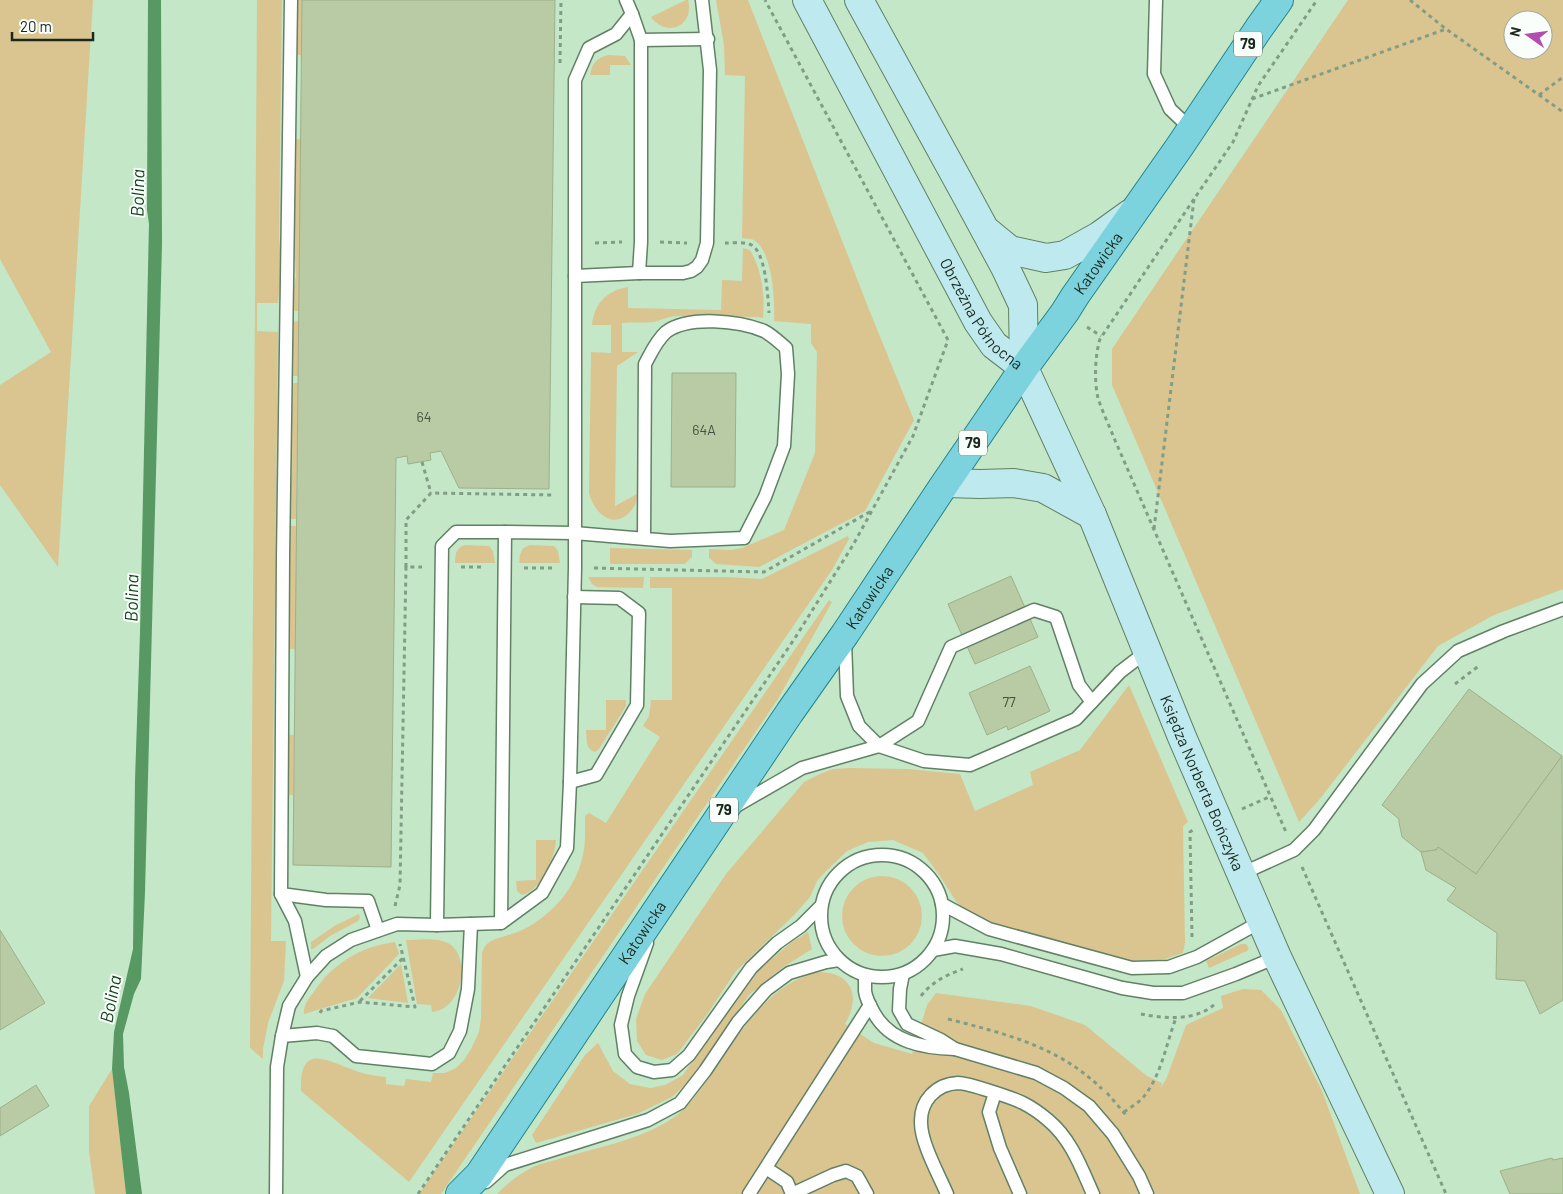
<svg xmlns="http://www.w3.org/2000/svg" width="1563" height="1194" font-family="Barlow,sans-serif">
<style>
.green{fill:#dac591;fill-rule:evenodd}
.water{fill:#579863}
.building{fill:#b8cba4;stroke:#9db089}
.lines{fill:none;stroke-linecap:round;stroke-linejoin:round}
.lane-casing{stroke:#608164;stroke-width:15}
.secondary-casing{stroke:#608164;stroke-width:30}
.primary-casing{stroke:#23848c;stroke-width:30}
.path{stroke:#829d85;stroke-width:3;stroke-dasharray:4 4;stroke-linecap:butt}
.lane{stroke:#fff;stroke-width:12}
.secondary{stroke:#bee9ee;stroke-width:28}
.primary{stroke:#7dd3dd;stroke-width:28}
.labels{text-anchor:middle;stroke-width:4;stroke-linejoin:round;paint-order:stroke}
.number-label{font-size:14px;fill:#42523f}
.shield{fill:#fafefb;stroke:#5e6960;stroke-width:1}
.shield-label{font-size:15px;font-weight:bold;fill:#1b291d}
.street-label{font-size:16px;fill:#1b291d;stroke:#fafefb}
.water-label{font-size:18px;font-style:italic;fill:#0f3f1b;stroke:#fafefb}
</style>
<rect width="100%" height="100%" fill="#c3e7c7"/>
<g class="green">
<path d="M0,0H93L58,567L0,485V385L51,352L0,259Z"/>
<path d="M257,0H282L279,238L282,267L278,303H257V331L278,332L271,941H286L284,981L268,1023L263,1049V1059L250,1048Z"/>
<path d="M296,0H302V55H295Z"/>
<path d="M686,0H688C695,25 667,39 651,17Z"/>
<path d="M716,0H748L870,312L914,420L865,511L759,567L716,564L709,558V549L731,550L742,548L784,530L815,453L817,352L811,343V324L774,321C775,302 773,252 754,240C750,238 746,239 742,238L745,76L725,75L724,45Z"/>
<path d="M1348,0H1563V589L1494,615L1438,646L1319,800L1299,822L1112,385V349ZM1513,20H1543V50H1513Z"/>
<path d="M608,55L625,56L631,65H610V75H590C592,63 597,58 608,55Z"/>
<path d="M294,139H301L299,311H293V294L296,276L293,228Z"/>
<path d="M743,248L750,250C762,270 765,295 763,318L758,317L677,316C669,316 662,320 654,322C644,323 633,322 622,323V352H638L617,366L615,506L637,494C637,503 635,506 630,512C612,531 593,511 589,493L591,352L611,353V325H592C594,304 607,290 628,287V308L721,310L722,280L742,281Z"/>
<path d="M299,321L298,376H292V322Z"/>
<path d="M292,383H298L296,519H291Z"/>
<path d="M290,526H297L295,649H290Z"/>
<path d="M848,536L849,539L832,570L409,1182L301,1091C299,1039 330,1063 359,1072C368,1075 378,1076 386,1077V1084L404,1086L406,1079L431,1082L433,1073H445L456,1068L464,1060L471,1049L479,1032L481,1018L482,953C484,947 486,944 491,941C503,936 516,934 528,927C553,913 575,888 582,859C586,845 585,830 585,816L589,813L606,823L660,737L643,726L649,716L651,700H672V588H650V577H727L762,579Z"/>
<path d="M465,545L489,546L493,551L495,563H455C455,554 456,548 465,545Z"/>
<path d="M530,545L554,546L558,551L560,563H519L520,555L523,548Z"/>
<path d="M610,548L692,550V557L685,564H610Z"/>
<path d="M588,577H644L643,588L597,587L592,584Z"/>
<path d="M829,600L832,602L778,699L441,1194H419Z"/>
<path d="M1129,685L1188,822L1183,826L1185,943L1183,953L1165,959L1130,961L981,920L966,912L955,900L940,876L923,853L893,840L868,842L847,851L825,872L817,881L810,897L795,914L736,971L706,1016L677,1054L662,1060L646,1055L637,1041L636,1019L645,994L726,874L804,782L820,774L833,769L850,768L908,769L960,774L975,811L1033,785L1030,772L1080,750Z"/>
<path d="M606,700H626V706L599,749L595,752C585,749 587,738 586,730H606Z"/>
<path d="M287,735H294L293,795H286Z"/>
<path d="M536,840H556C555,858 542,890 522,895L517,891L516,881L536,880Z"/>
<circle cx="882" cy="916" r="40"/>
<path d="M359,914L360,918L358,921L330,936L313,949H311V942L336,925Z"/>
<path d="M808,932L812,949L782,968L749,995L690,1080L672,1097L637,1114L536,1143L532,1135L585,1055L598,1043L613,1071L630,1084L650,1088L665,1085L683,1075L745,986L762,967L792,942Z"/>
<path d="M406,940C419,940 436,937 448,943C471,955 464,1009 432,1012L431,1005L417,1004Z"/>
<path d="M395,942L399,954L357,998L304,1014C303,1006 308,999 313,993C332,964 361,946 395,942Z"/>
<path d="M1241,944H1246L1249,948L1247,951L1209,968L1206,961Z"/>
<path d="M401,964L408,1003L368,998Z"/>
<path d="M816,972C851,971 862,995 845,1024L874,1043L912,1054L927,1005L936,993L1031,1006L1085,1025L1147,1076L1162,1083L1161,1088L1167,1077L1186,1025L1223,1008L1221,996L1243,989L1261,990L1281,1010L1322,1091L1360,1194H497C508,1183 519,1174 533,1167C542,1163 553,1161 562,1158C599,1147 640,1140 673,1118C688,1108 698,1093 708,1079C737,1038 765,986 816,972Z"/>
<path d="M112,1069L126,1194H95L89,1152V1106Z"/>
</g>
<path class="water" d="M148,0H161L162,244L145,892L141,979L134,994L123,1034L124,1067L129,1093L142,1194H126L112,1069L114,1032L133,949L135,780L140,633L149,224L147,210Z"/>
<g class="building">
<path d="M302,0H555L549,489L459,488L441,451L430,453L431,460L408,464L407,456L396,458L391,867L293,865Z"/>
<path d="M672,373H736L735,487H671Z"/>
<path d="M1011,576L1038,637L975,664L948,604Z"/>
<path d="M1030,666L1050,711L1008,730L1007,726L987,735L969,693Z"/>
<path d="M1469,689L1562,756L1476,874L1438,847L1436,850L1421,852L1402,837L1399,822V819L1382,805Z"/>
<path d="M1562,756L1563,1000L1540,1014L1525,981L1496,979L1497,933L1447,900L1456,888L1426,870L1421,852L1436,850L1438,847L1476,874Z"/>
<path d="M0,930L45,1003L0,1030Z"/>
<path d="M36,1085L49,1106L0,1136V1108Z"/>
<path d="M1552,1158L1553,1160L1563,1158V1194H1510L1500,1171Z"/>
</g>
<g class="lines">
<g class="lane-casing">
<g id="lane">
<path d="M291,0L283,557L281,894L326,900L368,901L378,930"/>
<path d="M1156,0L1154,74L1170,109L1191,129"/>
<path d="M632,14L641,40V242L639,273"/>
<path d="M641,40L708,39"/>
<path d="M575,276V80L589,48L616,34L632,14L626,0"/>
<path d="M845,642L847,696L859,726L879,746L924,761L970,765L1076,719L1120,672L1146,652"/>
<path d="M570,782L596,775L637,705L639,613L619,598L574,597"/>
<path d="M736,806L802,768L879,746L918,721L951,647L1034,610L1056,617L1079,685L1092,702"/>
<circle cx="882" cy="916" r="61"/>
<path d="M1241,874L1294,850L1314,830L1422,684L1458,651L1504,631L1563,609"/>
<path d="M281,894L295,921L307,977"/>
<path d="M942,904L989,929L1132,968L1169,967L1197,957L1262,921"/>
<path d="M501,923L505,532L574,533L670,541L744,538L765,497L784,446L788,374L786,348C779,342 772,335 764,331C740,321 689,315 666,332C656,341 651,353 645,364L644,538"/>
<path d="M437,925L442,546L456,532H505"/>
<path d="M647,943L628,996L621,1025L625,1054L637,1067L654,1072L672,1070L689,1055L751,968L777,943L801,926L821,906"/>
<path d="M933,950L955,946L1001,954L1122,988L1153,993H1183L1236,974L1277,957"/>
<path d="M903,974L900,989L899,1010L907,1024L941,1040L955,1049L1036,1073L1064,1088L1089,1106L1113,1134L1139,1176L1147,1194"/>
<path d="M865,976C865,981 865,986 865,991C866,999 870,1006 874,1013C890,1042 923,1048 955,1049"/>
<path d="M282,1036L317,1033L333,1036L356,1056L432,1064L449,1053L460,1031L468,989L471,924"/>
<path d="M995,1093L989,1112L1000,1148L1020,1194"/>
<path d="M766,1168L787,1182L792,1194"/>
<path d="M486,1182L505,1165L648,1120L680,1103L705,1071L738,1022L766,990L789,973L826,962L839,960"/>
<path d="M276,1194L277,1067L282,1036L289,1006L307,977L326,956L351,940L397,924L437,925L501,923L542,893L567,848L570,782L575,568V276L639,273H683L691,271L697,267L702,260L707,243L710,70L702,0"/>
<path d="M749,1194L870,1005"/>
<path d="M792,1194L833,1175L846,1171L857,1176L867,1194"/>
<path d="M947,1194C939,1175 921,1143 921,1123C920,1101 936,1084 958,1083C968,1083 1013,1098 1023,1103C1031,1107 1041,1114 1048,1120C1071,1139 1081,1167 1093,1194"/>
</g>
</g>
<g class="secondary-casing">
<g id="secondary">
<path id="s1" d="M807,0L978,322L994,345L1024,368"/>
<path id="s2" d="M859,0L965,193L1005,267L1023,305L1024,368L1092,515L1182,737L1277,957L1390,1194"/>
<path d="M988,232L1010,250L1046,258L1065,255L1099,236L1131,213"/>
<path d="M946,483L980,484L1014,483L1043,488L1092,515"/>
</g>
</g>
<g class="primary-casing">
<g id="primary">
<path id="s3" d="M460,1194L479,1175L790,712L845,634L942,488L1024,368L1065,312L1075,296L1180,146L1259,28L1279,0"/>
</g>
</g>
<g class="path">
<path d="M1410,0L1446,29L1563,112"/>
<path d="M560,63L561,0"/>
<path d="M1539,95L1563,77"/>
<path d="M1252,99L1446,29"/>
<path d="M1194,199L1100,339C1095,355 1094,381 1098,398C1102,411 1109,425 1114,438L1286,832"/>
<path d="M660,242L687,243"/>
<path d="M595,243L622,242"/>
<path d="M725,243C732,243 742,242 749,244C766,248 768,298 769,313"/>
<path d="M1087,327L1101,336"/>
<path d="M422,462L431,493"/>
<path d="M1154,529L1194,199L1233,142L1258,86L1317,0"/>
<path d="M406,567V520L431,493L553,495V494"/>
<path d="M461,567H485"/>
<path d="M524,568H555"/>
<path d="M594,568L764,572L873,510"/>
<path d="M1455,684L1480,665"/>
<path d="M1242,809L1269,797"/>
<path d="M1302,867L1446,1194"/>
<path d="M395,906L400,885L406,567H422"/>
<path d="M1192,937L1190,832L1193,830"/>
<path d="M921,996C932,982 946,975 963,969"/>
<path d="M360,1001L403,958"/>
<path d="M320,1013L321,1011L360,1002L415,1007L400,944"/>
<path d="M1141,1014C1166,1019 1196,1021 1215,1004"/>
<path d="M948,1019C1006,1034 1058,1046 1102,1089"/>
<path d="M1107,1093L1126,1115"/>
<path d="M1124,1112C1131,1107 1140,1102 1145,1095C1162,1073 1166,1044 1176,1018"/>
<path d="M418,1194L795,638L853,545L913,436L948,340L765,0"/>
</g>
<use href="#lane" class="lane"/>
<use href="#secondary" class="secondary"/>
<use href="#primary" class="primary"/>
</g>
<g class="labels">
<g class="number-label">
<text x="424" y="422">64</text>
<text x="704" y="435">64A</text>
<text x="1009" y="707">77</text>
</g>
<g class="shield">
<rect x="1234" y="31.5" width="28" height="25" rx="4"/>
<rect x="959" y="430.5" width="28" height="25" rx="4"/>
<rect x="710" y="797.5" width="28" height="25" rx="4"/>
</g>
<g class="shield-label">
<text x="1248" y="49">79</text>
<text x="973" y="448">79</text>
<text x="724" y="815">79</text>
</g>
<g class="street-label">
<text dy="6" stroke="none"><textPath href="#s3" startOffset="1129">Katowicka</textPath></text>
<text dy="6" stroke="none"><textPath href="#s1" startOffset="360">Obrzeżna Północna</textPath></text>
<text dy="6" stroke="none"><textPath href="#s3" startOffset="724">Katowicka</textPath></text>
<text dy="6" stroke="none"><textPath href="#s2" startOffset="861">Księdza Norberta Bończyka</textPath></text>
<text dy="6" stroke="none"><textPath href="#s3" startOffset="319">Katowicka</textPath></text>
</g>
<g class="water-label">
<text transform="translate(138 193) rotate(-89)" y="6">Bolina</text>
<text transform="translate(132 598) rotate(-89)" y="6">Bolina</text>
<text transform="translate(111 999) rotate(-79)" y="6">Bolina</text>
</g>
</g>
<g transform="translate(1528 35) rotate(284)"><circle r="24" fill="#fafefb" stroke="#a1a9a2"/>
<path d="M0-4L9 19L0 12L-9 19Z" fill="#b34cb1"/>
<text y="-8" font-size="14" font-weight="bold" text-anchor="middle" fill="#1b291d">N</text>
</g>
<path d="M12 32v8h81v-8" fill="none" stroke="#1b291d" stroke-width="2.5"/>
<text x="20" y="32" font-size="15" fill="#1b291d" stroke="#fafefb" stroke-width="4" paint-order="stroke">20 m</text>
</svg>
